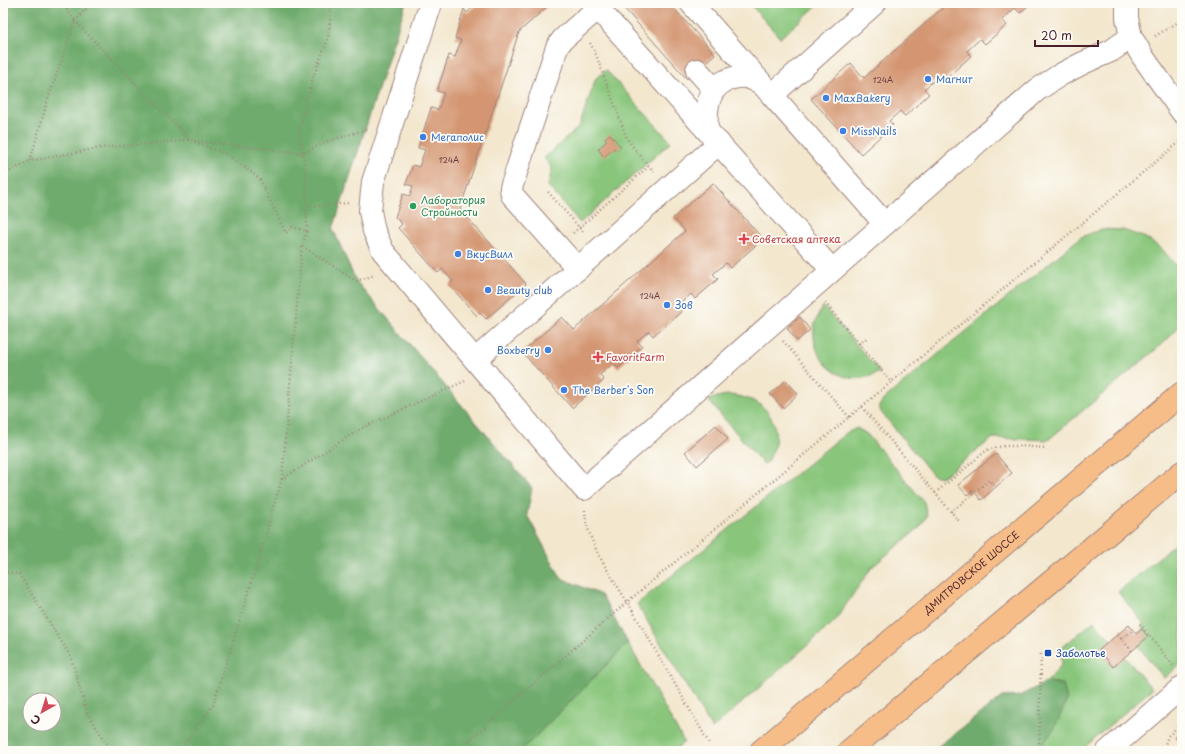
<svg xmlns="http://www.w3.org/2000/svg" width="1185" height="754" font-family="'Playpen Sans',sans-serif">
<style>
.green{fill:#89c67c;stroke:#6a7254}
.forest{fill:#6eab6c;stroke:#5c654c;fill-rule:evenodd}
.building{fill:#d49672}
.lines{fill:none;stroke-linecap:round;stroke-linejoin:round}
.minor-casing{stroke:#9e837c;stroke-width:24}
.highway-casing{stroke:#9e837c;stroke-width:24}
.path{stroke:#9e837c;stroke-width:2.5;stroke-dasharray:1 3;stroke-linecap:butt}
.minor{stroke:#fff;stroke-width:22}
.highway{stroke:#f7bd88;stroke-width:22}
.shop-dot{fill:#3f7fe0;stroke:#fdfcf7;stroke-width:1.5}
.leisure-dot{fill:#2e9e5b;stroke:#fdfcf7;stroke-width:1.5}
.health-dot{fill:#e0444e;stroke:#fdfcf7;stroke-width:1.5}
.transit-dot{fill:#1a4fb4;stroke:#fdfcf7;stroke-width:1.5}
.labels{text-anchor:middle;stroke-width:3.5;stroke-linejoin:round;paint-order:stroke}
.number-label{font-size:8px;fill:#6c3d3d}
.shop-label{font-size:10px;fill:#366cbe;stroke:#fdfcf7;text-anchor:start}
.leisure-label{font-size:10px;fill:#27864d;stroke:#fdfcf7;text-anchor:start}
.health-label{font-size:10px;fill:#be3a42;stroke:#fdfcf7;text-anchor:start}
.street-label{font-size:10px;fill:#4a1f2b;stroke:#fdfcf7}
.transit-label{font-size:10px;fill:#164399;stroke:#fdfcf7;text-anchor:start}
</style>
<rect width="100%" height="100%" fill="#fdfcf7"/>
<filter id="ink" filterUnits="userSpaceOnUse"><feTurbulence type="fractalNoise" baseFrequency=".025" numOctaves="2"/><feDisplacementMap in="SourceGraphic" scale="8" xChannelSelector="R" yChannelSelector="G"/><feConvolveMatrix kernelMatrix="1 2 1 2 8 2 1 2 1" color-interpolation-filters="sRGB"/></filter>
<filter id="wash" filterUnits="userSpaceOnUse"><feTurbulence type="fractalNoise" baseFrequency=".012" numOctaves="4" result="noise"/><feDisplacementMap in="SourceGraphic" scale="16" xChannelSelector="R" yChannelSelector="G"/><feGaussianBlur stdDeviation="0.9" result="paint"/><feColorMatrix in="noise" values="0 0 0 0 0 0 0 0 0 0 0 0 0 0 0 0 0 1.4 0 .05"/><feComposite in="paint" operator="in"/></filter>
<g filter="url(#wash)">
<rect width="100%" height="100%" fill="#f3e7ce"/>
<g class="green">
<path d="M749,3H820L780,38Z"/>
<path d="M606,70L671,142L580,223L548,186L552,168L544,158L579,127L596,78Z"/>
<path d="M1102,229L1123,230L1146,238L1162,249L1174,263L1182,276V323L1166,341L1048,440L993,438L949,472L941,477L933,475L881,412L879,406L885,398L1081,237Z"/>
<path d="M823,306L880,372C870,377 860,380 850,378C825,373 809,347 815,323C817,317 820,312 823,306Z"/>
<path d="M729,395C742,396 757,400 766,410C780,427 778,450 764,465L708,400L721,396Z"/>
<path d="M857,428L867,434L924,502L927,516L920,527L872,567L834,622L712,729L637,604L846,433Z"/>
<path d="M1182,538V663L1164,678L1138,646L1148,637L1142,629L1143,623L1118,592Z"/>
<path d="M1094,621L1111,640L1099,651L1113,667L1125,657L1152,689L1080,751H1037L1054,729L1063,684L1047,682L1062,664L1060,649Z"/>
<path d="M628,643L684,742L674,751H521Z"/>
</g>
<g class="forest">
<path d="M3,3H406L333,229L356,281L532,488L527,515L561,578L601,595L628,643L521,751H3ZM30,700H54V724H30Z"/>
<path d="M1047,682L1063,684L1067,700L1054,729L1037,751H932L1002,697L1019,696Z"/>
</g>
<g id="blocks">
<g class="building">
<path d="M478,3H551L519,32L460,209L526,284L486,319L480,313L477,316L449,285L453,281L442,269L438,273L398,228L402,224L395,217L403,194L410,196L413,186L406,184L413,165L419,167L425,150L418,148L431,108L438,110L444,93L437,91L449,55L455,57L461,40L455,38L464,9L467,13Z"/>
<path d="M626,3H669L715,54L687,79L622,6Z"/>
<path d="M948,3H1031L1020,13L1015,8L1002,20L1007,25L985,44L980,39L967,51L971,56L942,82L938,77L924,89L929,94L905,116L900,111L889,121L893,125L861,154L811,99L851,63L864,78Z"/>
<path d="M610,134L621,147L616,151L614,148L604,157L598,149L607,141L605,138Z"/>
<path d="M713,183L763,239L730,268L726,263L713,274L718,279L695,299L691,294L678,305L683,310L653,336L649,331L637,341L642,346L618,368L613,363L600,375L604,380L572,408L522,352L562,317L574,330L685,231L673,218Z"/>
<path d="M800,317L810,330L797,341L787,328Z"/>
<path d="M786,380L798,394L783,408L770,394Z"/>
<path d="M716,425L728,439L697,466L685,452Z"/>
<path d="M996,454L1012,473L981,500L973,490L967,495L958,485Z"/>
<path d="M1129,625L1136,634L1142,629L1148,637L1113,667L1099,650Z"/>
<path d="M1182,730V751H1173L1181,744L1175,737Z"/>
</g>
</g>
</g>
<g filter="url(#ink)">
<use href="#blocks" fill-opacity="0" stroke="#9e837c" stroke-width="1"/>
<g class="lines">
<g class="minor-casing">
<g id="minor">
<path d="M431,3L373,182L370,211L374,231L383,251L584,489L1037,90L1060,75L1083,63L1111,51L1131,37"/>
<path d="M593,3L832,270"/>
<path d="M691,3L885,224"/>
<path d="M1127,3V18L1131,37L1143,57L1182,112"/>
<path d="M697,70L714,89"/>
<path d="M772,95L875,3"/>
<path d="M707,130C706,111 706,91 725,81C731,78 739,76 746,77C751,78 756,81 760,82"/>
<path d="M578,269L515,198L512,195L511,188L557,47L563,39L598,8"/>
<path d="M476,359L719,143"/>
<path d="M1108,751L1182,687"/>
</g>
</g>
<g class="highway-casing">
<g id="highway">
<path id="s1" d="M761,751L1182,393"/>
<path d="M849,751L1182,472"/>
</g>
</g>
<g class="path">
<path d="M62,3L75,21L47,102L30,161L100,148L190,140L228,155L259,178L286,233L292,227L307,231L302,246L356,281L375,275"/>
<path d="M92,3L75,21L190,140"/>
<path d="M1155,36L1182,20"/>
<path d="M590,43L595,52L627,138L633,147L649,166"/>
<path d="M194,141L303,153L328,141L368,129"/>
<path d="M3,175L30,161"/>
<path d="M548,192L585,234"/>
<path d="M307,207L349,203"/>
<path d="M307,231L306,174L299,129L313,77L328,39L332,3"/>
<path d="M573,233L649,166L654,171"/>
<path d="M825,303L892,383"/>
<path d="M783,341L850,418"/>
<path d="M859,344L868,337"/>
<path d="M862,407L959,521"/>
<path d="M282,479L302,246"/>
<path d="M935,493L987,450C1006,443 1027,447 1047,448"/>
<path d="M585,510C586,544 614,579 631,608C657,653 683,698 709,743"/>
<path d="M951,512L989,480L995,488"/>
<path d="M3,572L19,574L71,657L87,713L112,751"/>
<path d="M1140,624L1174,667"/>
<path d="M1118,635L1132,651"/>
<path d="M1121,639L1133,630"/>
<path d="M180,751L213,705L265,539L271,514L282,479L362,428L465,381"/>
<path d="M457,751L627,602L1182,140"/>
<path d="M1039,751L1041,653"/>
<path d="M1163,751L1168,736L1182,723"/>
</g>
<use href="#minor" class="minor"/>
<use href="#highway" class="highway"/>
</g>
</g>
<g class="shop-dot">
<circle cx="928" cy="79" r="4"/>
<circle cx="826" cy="98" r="4"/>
<circle cx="843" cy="131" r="4"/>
<circle cx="423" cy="137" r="4"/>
<circle cx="458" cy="254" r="4"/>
<circle cx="488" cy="290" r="4"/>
<circle cx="667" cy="305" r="4"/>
<circle cx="548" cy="350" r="4"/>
<circle cx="564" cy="390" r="4"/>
</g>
<circle class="leisure-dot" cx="413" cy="206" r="4"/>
<g class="health-dot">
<path d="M742 233h4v4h4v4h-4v4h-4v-4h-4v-4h4z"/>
<path d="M596 351h4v4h4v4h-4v4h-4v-4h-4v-4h4z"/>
</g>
<rect class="transit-dot" x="1044" y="649" width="8" height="8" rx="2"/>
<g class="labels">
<g class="number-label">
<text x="883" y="83">124А</text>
<text x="449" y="163">124А</text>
<text x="650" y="299">124А</text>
</g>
<g class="shop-label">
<text x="936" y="83">Магнит</text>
<text x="834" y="102">MaxBakery</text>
<text x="851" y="135">MissNails</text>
<text x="431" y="141">Мегаполис</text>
<text x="466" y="258">ВкусВилл</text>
<text x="496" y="294">Beauty club</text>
<text x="675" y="309">Зов</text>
<text x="540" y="354" text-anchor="end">Boxberry</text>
<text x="572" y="394">The Berber's Son</text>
</g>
<g class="leisure-label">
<text x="421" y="204">Лаборатория<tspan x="421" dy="12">Стройности</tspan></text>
</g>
<g class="health-label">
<text x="752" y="243">Советская аптека</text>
<text x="606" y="361">FavoritFarm</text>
</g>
<g class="street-label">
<text dy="4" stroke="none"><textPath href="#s1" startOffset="276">ДМИТРОВСКОЕ ШОССЕ</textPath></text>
</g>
<g class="transit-label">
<text x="1056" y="657">Заболотье</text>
</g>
</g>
<rect width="1185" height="754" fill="none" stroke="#fdfcf7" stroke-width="16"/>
<g transform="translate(42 712) rotate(219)"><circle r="19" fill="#fdfcf7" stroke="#b5a4a5"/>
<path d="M0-3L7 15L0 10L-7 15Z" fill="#d1495b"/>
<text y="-6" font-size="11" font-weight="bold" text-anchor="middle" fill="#4a1f2b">С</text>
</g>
<path d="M1035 40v6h63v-6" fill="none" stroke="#4a1f2b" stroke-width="2"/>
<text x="1041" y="40" font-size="12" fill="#4a1f2b" stroke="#fdfcf7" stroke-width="3" paint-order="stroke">20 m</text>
</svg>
